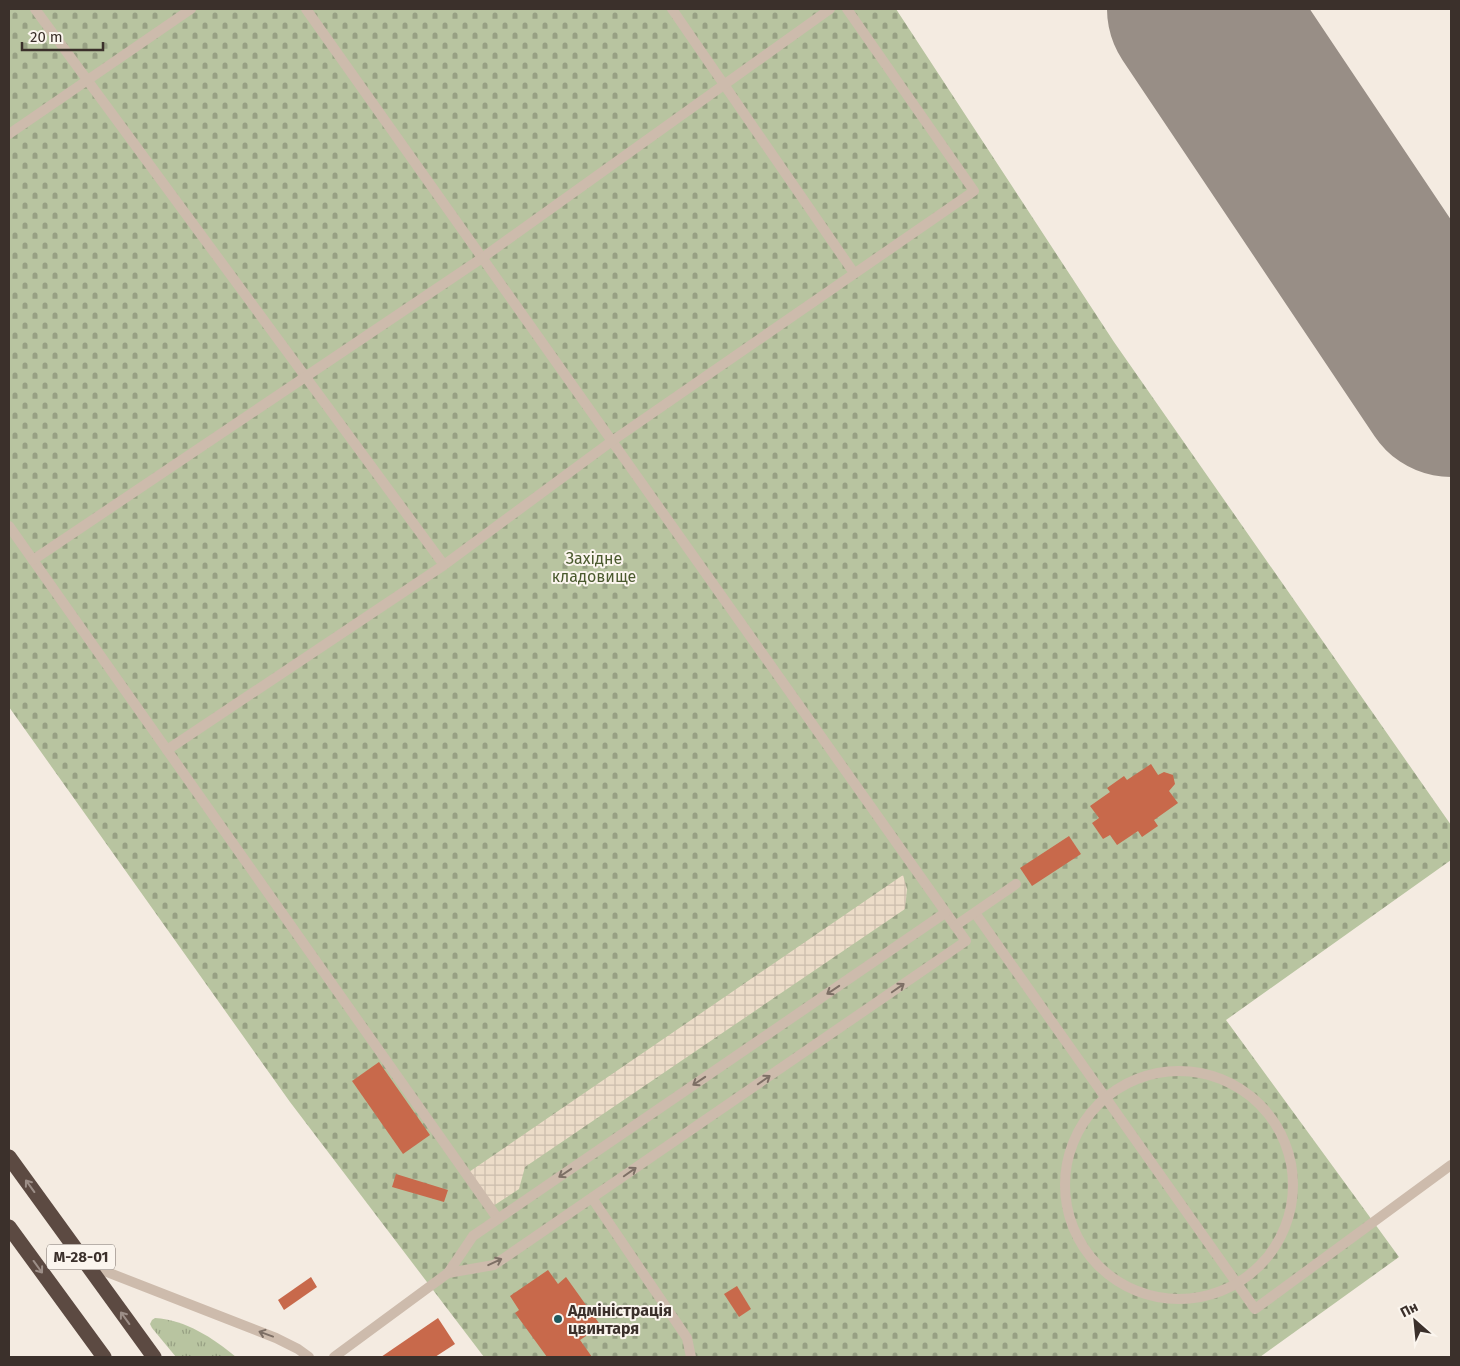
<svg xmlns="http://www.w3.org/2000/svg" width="1460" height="1366" font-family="'Fira Sans',sans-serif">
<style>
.grass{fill:url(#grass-tufts)}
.cemetery{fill:url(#cemetery-stones)}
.plaza{fill:url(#plaza-grid)}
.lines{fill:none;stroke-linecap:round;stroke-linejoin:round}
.runway{stroke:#988e86;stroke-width:184}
.building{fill:#c8694b}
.lane{stroke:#cdbbac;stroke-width:10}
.highway{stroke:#5c4a42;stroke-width:15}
.oneway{stroke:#7d6f65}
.oneway2{stroke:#9c8e87}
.poi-dot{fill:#1f5a5e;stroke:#fbf5ee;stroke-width:2}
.labels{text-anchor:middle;stroke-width:4;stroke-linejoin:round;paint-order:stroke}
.shield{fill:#fbf5ee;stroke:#756b66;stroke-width:1}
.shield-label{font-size:15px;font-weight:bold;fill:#3b302b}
.park-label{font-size:16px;fill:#4a5a2e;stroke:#fbf5ee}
.poi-label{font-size:16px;font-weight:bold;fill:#3b302b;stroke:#fbf5ee;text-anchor:start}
</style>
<defs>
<pattern id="grass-tufts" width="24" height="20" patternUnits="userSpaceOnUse" patternTransform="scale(1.25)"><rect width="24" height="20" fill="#b8c4a0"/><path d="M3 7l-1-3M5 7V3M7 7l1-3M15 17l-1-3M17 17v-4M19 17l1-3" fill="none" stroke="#97a083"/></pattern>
<pattern id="cemetery-stones" width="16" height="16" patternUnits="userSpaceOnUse" patternTransform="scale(1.25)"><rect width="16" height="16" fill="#b8c4a0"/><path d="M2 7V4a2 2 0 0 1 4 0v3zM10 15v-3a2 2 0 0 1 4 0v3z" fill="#97a083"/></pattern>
<pattern id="plaza-grid" width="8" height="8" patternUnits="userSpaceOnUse" patternTransform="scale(1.25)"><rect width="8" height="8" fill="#ecdcc8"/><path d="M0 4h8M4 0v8" fill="none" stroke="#cbbdac"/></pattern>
</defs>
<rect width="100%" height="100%" fill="#f4ebe1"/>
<path class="grass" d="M155,1318C186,1320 213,1338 236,1357H176L152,1328L150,1324L152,1320Z"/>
<path class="cemetery" d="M9,9H896L1114,342L1451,825V860L1226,1020L1399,1257L1260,1357H484L290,1102L9,707Z"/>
<path class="plaza" d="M903,875L907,889L905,909L525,1167L519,1189L490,1208L466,1174Z"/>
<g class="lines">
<path class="runway" d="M1199,9L1451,385"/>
</g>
<g class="building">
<path d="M1151,764L1158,775L1164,772L1173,775L1175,784L1169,791L1178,803L1154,820L1158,826L1142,837L1138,831L1117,845L1110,835L1103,839L1092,823L1099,818L1090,806L1110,792L1107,788L1124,776L1127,780Z"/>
<path d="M1069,836L1081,854L1032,886L1020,868Z"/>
<path d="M379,1062L430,1135L403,1154L352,1081Z"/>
<path d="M396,1174L448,1190L444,1202L392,1187Z"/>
<path d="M548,1270L558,1284L566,1277L601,1326L580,1340L592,1357H547L515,1313L519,1310L510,1296Z"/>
<path d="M311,1277L317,1287L284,1310L278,1300Z"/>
<path d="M737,1286L751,1309L739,1317L724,1294Z"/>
<path d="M438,1318L455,1344L435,1357H381Z"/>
</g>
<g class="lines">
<g class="lane">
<path d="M35,9L444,565"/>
<path d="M306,9L966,941L494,1265L448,1273"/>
<path d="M672,9L854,273"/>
<path d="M9,134L191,9"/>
<path d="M9,526L498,1219"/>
<path d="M33,560L482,258L830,9"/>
<path d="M167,750L444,565L612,441L974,191L847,9"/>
<path d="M975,913L1255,1309L1451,1165"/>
<path d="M955,926L1016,884"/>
<circle cx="1179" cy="1185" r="114"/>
<path d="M592,1198L687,1338L691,1357"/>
<path d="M89,1265L276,1338L298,1349L309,1357"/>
<path d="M334,1357L448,1273L473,1236L945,913"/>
</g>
<g class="highway">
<path d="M9,1157L154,1357"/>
<path d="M9,1227L104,1357"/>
</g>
</g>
<defs><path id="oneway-shaft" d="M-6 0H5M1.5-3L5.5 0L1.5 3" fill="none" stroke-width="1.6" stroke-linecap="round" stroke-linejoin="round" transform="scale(1.25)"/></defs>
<g class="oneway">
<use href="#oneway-shaft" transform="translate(898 988) rotate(-35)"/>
<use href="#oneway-shaft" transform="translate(833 990) rotate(146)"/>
<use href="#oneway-shaft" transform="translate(764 1080) rotate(-35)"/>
<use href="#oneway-shaft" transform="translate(699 1081) rotate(146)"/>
<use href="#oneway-shaft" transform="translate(630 1172) rotate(-35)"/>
<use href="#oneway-shaft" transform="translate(565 1173) rotate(146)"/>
<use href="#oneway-shaft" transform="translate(495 1262) rotate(-25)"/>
<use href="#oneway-shaft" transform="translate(266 1334) rotate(-160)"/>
</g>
<g class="oneway2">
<use href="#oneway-shaft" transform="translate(30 1186) rotate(-126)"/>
<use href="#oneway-shaft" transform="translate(38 1267) rotate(54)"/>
<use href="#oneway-shaft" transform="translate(125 1318) rotate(-126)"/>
</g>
<circle class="poi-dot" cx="558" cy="1319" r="5"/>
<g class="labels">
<rect class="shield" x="47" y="1244.5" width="68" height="25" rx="4"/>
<g class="shield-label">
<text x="81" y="1262">М-28-01</text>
</g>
<g class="park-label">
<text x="594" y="564">Західне<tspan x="594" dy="18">кладовище</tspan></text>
</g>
<g class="poi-label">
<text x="568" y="1316">Адміністрація<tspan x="568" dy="18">цвинтаря</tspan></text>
</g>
</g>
<rect width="1460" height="1366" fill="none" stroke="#3b302b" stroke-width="20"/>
<g transform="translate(1415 1321) rotate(333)" stroke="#fbf5ee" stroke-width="4" paint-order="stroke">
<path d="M0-4L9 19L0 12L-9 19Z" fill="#3b302b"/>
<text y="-8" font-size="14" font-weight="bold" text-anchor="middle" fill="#3b302b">Пн</text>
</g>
<path d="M22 42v8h81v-8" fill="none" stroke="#3b302b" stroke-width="2.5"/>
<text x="30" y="42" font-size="15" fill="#3b302b" stroke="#fbf5ee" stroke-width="4" paint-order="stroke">20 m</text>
</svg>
